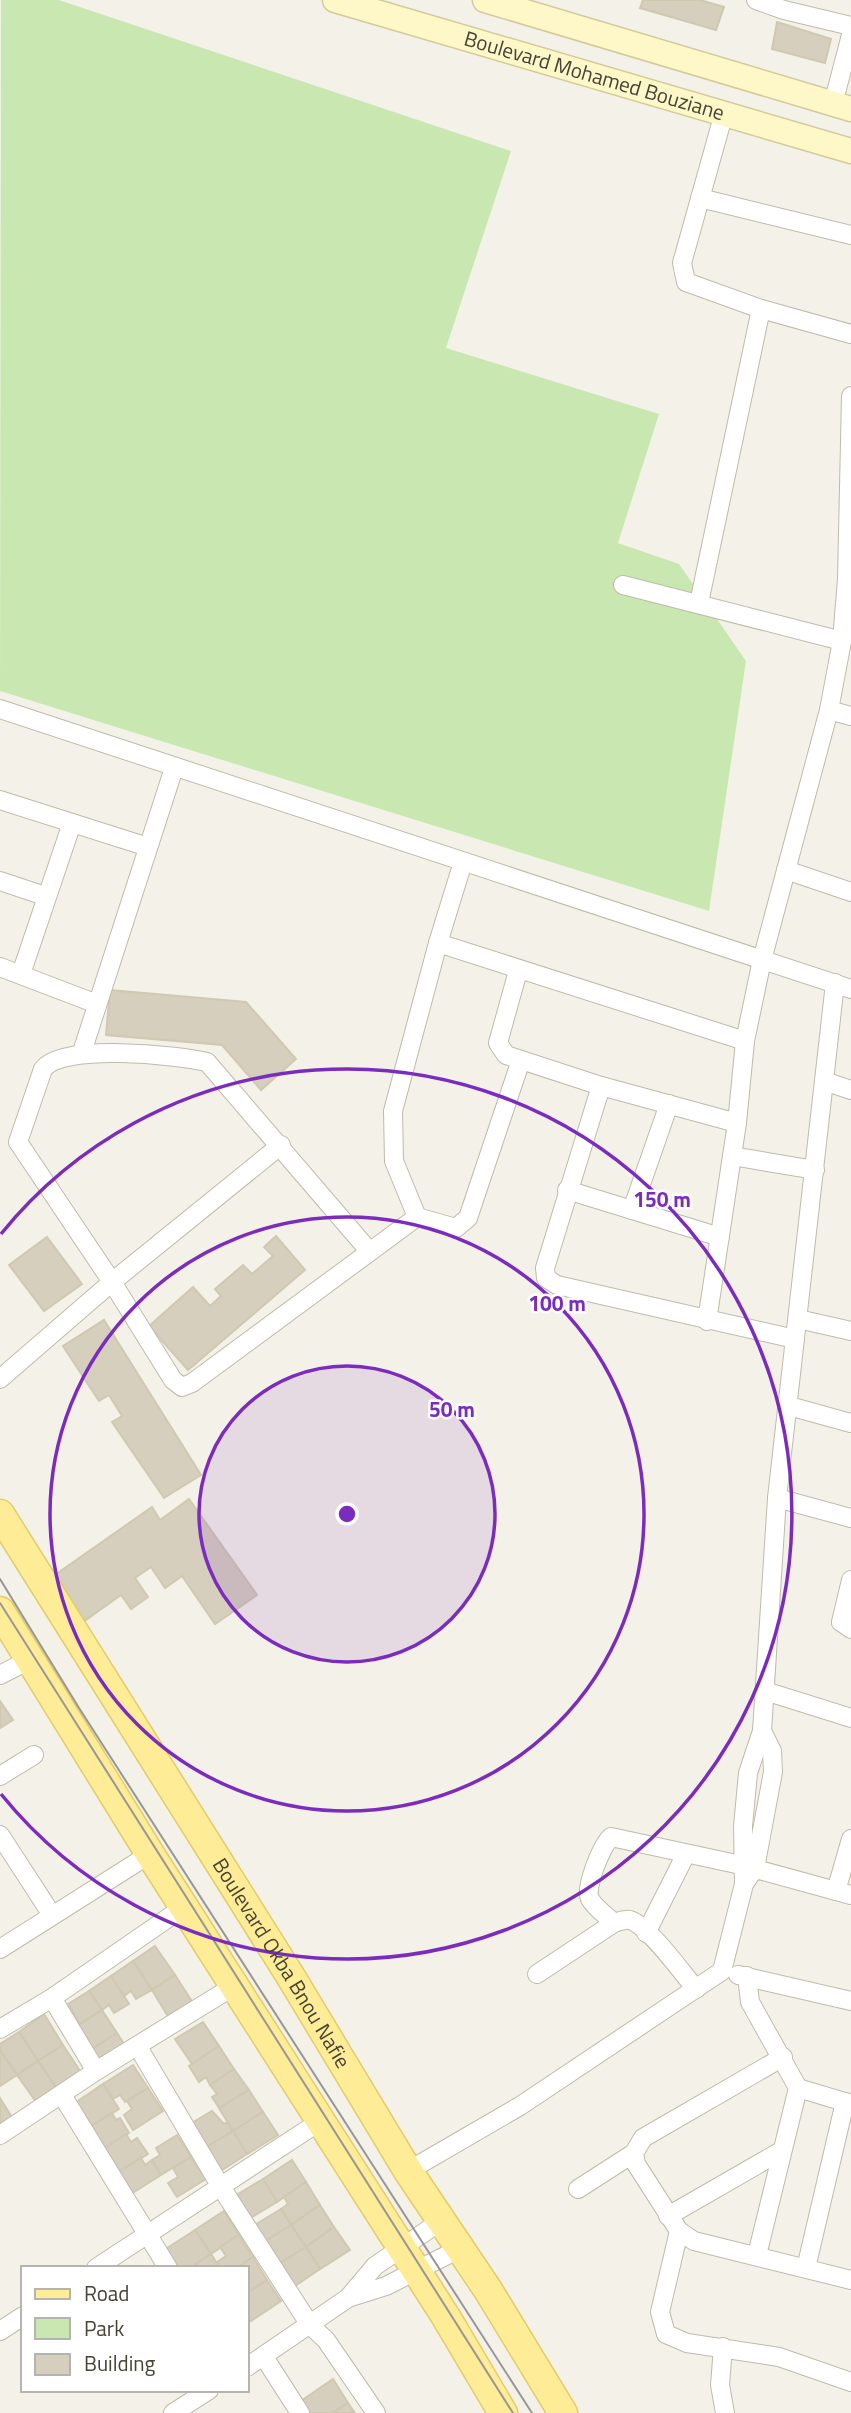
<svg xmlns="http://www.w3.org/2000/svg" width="851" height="2413" font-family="'Titillium Web',sans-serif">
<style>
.green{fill:#c9e8b1}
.building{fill:#d6cfbd;stroke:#d0c8b1;stroke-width:2}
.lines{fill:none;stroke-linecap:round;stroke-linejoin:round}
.street-casing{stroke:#bfbbaa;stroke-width:20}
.secondary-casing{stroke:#d4ca98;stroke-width:27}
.primary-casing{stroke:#e3cc67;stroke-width:31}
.street{stroke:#fff;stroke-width:18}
.secondary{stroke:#fef7c8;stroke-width:24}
.primary{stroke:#feec97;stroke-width:28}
.tram{stroke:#979797;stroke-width:2}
.ring{fill:none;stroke:#7b2cbf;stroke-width:3.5}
.labels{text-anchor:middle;stroke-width:5;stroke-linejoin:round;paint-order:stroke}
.street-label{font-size:21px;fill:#474337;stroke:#fff}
.centre{fill:#7b2cbf;stroke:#fff;stroke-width:3.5}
.ring-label{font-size:21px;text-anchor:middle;font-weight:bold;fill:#7b2cbf;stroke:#fff;stroke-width:5;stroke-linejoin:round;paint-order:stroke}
</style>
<rect width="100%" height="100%" fill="#f4f2e8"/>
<path class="green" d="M1,0H59L511,151L446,348L659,414L618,543L679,564L746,661L709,911L0,691Z"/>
<g class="building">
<path d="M643,0H700L724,7L716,30L640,8Z"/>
<path d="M777,22L831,39L825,63L772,49Z"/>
<path d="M110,990L246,1002L296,1059L261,1090L222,1045L106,1035Z"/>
<path d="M276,1236L305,1270L188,1370L149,1326L193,1287L210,1306L221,1296L215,1289L243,1265L252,1274L273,1256L264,1247Z"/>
<path d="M47,1237L82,1284L44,1311L9,1265Z"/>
<path d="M104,1320L201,1475L164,1498L112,1422L122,1416L109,1395L99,1401L63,1346Z"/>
<path d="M189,1499L257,1595L215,1624L182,1576L165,1588L151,1567L135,1578L148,1597L131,1609L121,1595L83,1622L52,1577L152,1507L160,1520Z"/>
<path d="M0,1701L13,1720L0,1728Z"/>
<path d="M155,1946L175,1975L152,1990L133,1961Z"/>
<path d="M133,1961L152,1990L136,1999L131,1991L124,1996L111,1976Z"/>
<path d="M175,1975L193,2003L169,2018L152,1990Z"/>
<path d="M111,1976L129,2004L114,2013L109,2005L102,2010L89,1991Z"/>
<path d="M89,1991L102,2010L80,2024L68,2004Z"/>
<path d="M102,2010L117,2033L92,2049L77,2026Z"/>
<path d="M44,2014L63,2045L38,2061L19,2032Z"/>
<path d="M203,2022L219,2046L192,2064L175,2039Z"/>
<path d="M19,2032L38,2061L17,2075L0,2050V2044Z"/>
<path d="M117,2033L126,2047L100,2063L92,2049Z"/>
<path d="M63,2045L82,2074L57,2089L38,2061Z"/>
<path d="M219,2046L234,2069L210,2085L206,2077L199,2082L189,2066Z"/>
<path d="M0,2050L17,2075L0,2086Z"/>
<path d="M38,2061L57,2089L37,2103L17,2075Z"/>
<path d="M133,2065L148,2088L125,2102L120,2095L113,2099L103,2084Z"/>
<path d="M234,2069L249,2090L219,2108L212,2097L217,2094L210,2085Z"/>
<path d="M103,2084L119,2109L90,2127L75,2103Z"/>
<path d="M148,2088L163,2111L133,2130L124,2115L132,2109L127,2101Z"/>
<path d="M249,2090L263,2112L233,2131L219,2108Z"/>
<path d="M0,2098L13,2119L0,2127Z"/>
<path d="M212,2111L224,2124L227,2122L233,2131L205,2148L190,2124Z"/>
<path d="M263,2112L278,2135L247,2154L233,2131Z"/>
<path d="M112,2113L116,2120L120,2118L129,2133L103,2149L90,2127Z"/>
<path d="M233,2131L247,2154L219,2172L205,2148Z"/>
<path d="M126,2134L131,2142L137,2138L148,2154L117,2173L103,2149Z"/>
<path d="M177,2135L191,2157L161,2175L152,2160L160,2155L156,2148Z"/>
<path d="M191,2157L206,2179L177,2197L168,2183L178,2177L173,2168Z"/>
<path d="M141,2158L145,2165L152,2160L161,2175L131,2194L117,2173Z"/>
<path d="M292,2160L306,2182L277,2202L263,2179Z"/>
<path d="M263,2179L277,2202L247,2220L233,2197Z"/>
<path d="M306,2182L320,2205L291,2225L281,2209L288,2204L284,2197Z"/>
<path d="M320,2205L334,2227L306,2247L291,2225Z"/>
<path d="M281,2209L291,2225L264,2242L253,2226Z"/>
<path d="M224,2211L239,2235L211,2254L195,2230Z"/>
<path d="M291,2225L306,2247L277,2265L264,2242Z"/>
<path d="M334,2227L350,2250L320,2269L306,2247Z"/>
<path d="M195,2230L211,2254L190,2268H175L164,2250Z"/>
<path d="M239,2235L253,2257L237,2268H220L217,2262L226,2256L220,2247Z"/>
<path d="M306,2247L320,2269L292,2288L277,2265Z"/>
<path d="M211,2254L220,2268H190Z"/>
<path d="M253,2257L267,2280L247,2293V2268H237Z"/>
<path d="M267,2280L281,2301L251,2321L247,2314V2293Z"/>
<path d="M333,2379L348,2403L332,2413H309L301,2401Z"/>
<path d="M348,2403L355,2413H332Z"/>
</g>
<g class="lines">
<g class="street-casing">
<g id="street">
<path d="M756,0L784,10L851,26"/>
<path d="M833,104L851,35"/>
<path d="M724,113L682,263L686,282L761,309L851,334"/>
<path d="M700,198L851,235"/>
<path d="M623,585L842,641"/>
<path d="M699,603L761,309"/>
<path d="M0,709L851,989"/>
<path d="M829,710L851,716"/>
<path d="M0,800L148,847"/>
<path d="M786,870L851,892"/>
<path d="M0,881L45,896"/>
<path d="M438,943L745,1041"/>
<path d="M0,967L97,1004"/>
<path d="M518,971L498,1043L506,1055L601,1086L737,1123"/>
<path d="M21,974L72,823"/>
<path d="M82,1052L174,768"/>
<path d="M824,1081L851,1090"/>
<path d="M601,1086L545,1268L546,1278L557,1285L795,1339"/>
<path d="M732,1156L815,1170"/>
<path d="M567,1190L720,1237"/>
<path d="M632,1210L669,1104"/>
<path d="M417,1217L394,1161L393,1111L438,943L463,862"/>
<path d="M417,1217L456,1228L468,1218L521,1060"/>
<path d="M370,1252L207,1062C176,1055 63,1043 43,1069L18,1142L112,1282L173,1380L182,1387L192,1383L417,1217"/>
<path d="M798,1319L851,1331"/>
<path d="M707,1321L737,1123L745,1041L762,960L829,710L842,641L847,579L851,396"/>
<path d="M0,1379L112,1282L281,1145"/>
<path d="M789,1406L851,1423"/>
<path d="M777,1498L851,1518"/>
<path d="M851,1580L841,1622L851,1629"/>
<path d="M0,1675L29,1660"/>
<path d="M765,1691L851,1718"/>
<path d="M0,1776L34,1755"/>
<path d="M0,1835L52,1915"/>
<path d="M744,1884L743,1826L748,1773L762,1731L777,1498L835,983"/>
<path d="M836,1891L851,1839"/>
<path d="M614,1923C607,1916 595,1908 590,1899C584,1888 602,1845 611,1837L741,1865L851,1895"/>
<path d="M646,1933L686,1854"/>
<path d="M0,1949L150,1854"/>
<path d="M537,1974L614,1923C620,1921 624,1919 630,1920C649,1926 682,1973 696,1989"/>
<path d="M738,1975L851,2001"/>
<path d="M747,1976L750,2002L798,2088L757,2255"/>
<path d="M52,1998L96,2071"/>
<path d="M0,2029L52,1998L184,1907"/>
<path d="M138,2047L221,2187L310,2325L326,2340L376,2413"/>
<path d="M783,2057L643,2138L634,2153L636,2164L679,2231L694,2241L851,2280"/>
<path d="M798,2088L851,2104"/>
<path d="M62,2095L168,2268"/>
<path d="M0,2135L96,2071L234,1986"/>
<path d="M408,2171L520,2106L722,1971L744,1884L755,1868L773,1772L772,1751L762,1731"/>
<path d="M578,2189L634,2153"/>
<path d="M668,2216L781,2151"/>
<path d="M679,2231L660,2312L666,2334L687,2343L779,2357L851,2382"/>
<path d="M96,2268L319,2122"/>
<path d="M806,2268L845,2102"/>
<path d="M348,2298L386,2286L459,2249"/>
<path d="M0,2331L23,2316"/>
<path d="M723,2347L720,2385L725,2413"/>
<path d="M264,2357L300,2413"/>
<path d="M247,2367L348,2298L375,2266L441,2221"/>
<path d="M173,2413L209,2390"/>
</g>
</g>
<g class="secondary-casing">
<g id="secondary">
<path id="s1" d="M335,0L851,151"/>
<path d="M485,0L851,109"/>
</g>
</g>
<g class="primary-casing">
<g id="primary">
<path id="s2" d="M0,1514L291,1977L408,2171L488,2290L563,2413"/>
<path d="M0,1611L150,1854L446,2317L503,2413"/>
</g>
</g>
<use href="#street" class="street"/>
<use href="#secondary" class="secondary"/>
<use href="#primary" class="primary"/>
<g class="tram">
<path d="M0,1579L79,1708L532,2413"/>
<path d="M0,1603L513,2413"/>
</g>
</g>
<circle cx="347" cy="1514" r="148" fill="#7b2cbf" fill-opacity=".12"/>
<g class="ring">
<circle cx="347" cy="1514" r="148"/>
<circle cx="347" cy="1514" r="297"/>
<path d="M1 1234A445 445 0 1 1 1 1794"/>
</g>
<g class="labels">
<g class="street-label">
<text dy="7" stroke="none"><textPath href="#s1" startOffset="270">Boulevard Mohamed Bouziane</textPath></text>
<text dy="7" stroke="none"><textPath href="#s2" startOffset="530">Boulevard Okba Bnou Nafie</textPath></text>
</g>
</g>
<circle cx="347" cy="1514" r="10" class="centre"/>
<g class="ring-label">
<text x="662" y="1207">150 m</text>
<text x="557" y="1311">100 m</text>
<text x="452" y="1417">50 m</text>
</g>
<rect x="21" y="2266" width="228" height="126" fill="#ffffff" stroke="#b5b4af" stroke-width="2"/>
<rect x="35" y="2289" width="35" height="10" fill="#feec97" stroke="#b5b4af" stroke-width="2"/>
<text x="84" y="2301" font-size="21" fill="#474337">Road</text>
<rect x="35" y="2318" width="35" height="21" fill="#c9e8b1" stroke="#b5b4af" stroke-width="2"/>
<text x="84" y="2336" font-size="21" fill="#474337">Park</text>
<rect x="35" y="2354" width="35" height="21" fill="#d6cfbd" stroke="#b5b4af" stroke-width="2"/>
<text x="84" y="2371" font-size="21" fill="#474337">Building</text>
</svg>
